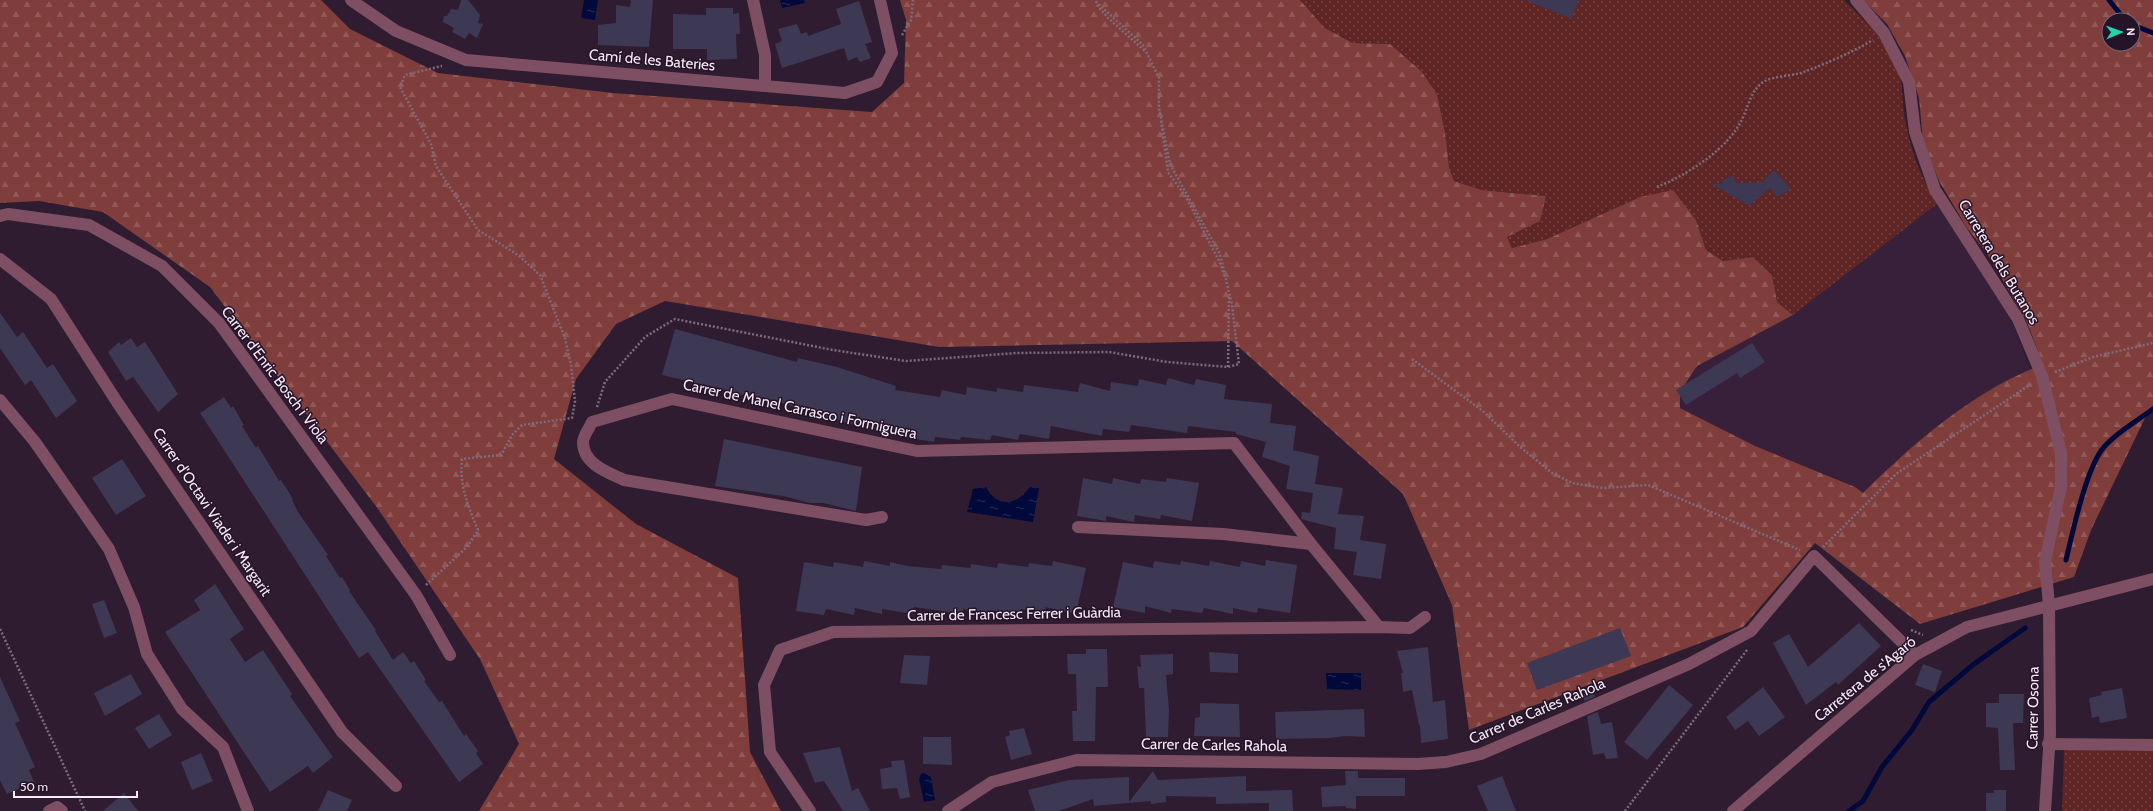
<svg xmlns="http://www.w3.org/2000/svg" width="2153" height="811" font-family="Cabin,sans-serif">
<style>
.built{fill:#38203b}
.grass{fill:url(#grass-dots)}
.forest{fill:url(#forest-firs);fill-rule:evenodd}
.water{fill:url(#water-ripples)}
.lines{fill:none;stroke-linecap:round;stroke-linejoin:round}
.stream{stroke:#000939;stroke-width:5}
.building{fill:#3d3853}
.path{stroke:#7d6c7e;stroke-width:2.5;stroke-dasharray:2 2;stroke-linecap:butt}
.minor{stroke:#7e4f62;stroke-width:12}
.labels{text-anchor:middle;stroke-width:3;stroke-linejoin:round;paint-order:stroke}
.street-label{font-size:15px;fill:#f7eaf8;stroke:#251327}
</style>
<defs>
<pattern id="grass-dots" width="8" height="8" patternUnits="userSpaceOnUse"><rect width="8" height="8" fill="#5e2524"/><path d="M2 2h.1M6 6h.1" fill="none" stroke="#764545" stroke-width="1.8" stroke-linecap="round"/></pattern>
<pattern id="forest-firs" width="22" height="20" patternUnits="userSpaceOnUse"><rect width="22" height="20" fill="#7f3d3b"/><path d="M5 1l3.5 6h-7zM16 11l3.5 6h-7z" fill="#925958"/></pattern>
<pattern id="water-ripples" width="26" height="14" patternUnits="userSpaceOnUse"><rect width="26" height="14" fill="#000939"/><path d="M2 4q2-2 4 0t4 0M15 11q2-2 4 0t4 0" fill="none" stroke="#262d56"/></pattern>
</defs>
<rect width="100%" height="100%" fill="#2f1c31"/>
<path class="built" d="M1937,204L1996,291L2012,321L2030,369L2017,375L1896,460L1863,493L1855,487L1755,446L1680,408V392L1697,366L1793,315Z"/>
<g class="grass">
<path d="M1300,0H1844C1865,21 1890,43 1899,73C1903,85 1902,100 1904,113C1910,149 1919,173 1937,204L1793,315L1777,302L1772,275L1753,257L1723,261L1706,250L1696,220L1640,197L1547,239L1512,248L1507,237L1539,221L1546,196L1482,190L1454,181L1449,167L1445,132L1437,94L1390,44L1353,43L1325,28Z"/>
<path d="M2064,750L2153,751V811H2062Z"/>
</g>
<path class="forest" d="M0,0H321L350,29L438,73L613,93L872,112L904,83L906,20L900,0H1300L1325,28L1353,43L1390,44L1421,71L1437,94L1445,132L1449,167L1454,181L1482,190L1546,196L1540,221L1507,237L1512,248L1547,239L1640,197L1673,190L1696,220L1706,250L1723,261L1753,257L1772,275L1777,302L1793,315L1697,366L1680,392V408L1755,446L1855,487L1863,493C1915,441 1974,391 2043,364L2026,320L1986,252L1967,228L1939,181L1923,142L1919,98L1905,56L1887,24L1863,0H2153V408L2147,414L2091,530L2074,577L1920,624L1815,543L1743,627L1469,730L1452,605L1403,494L1232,341L939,347L665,301L616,324L576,379L554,459L636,524L738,578L750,752L781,811H479L519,744L480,659L378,509L210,287L103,212L39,201L0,203ZM2109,20H2133V44H2109Z"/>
<g class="water">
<path d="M584,0H598L595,20L581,18Z"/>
<path d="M780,0H804L805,3L782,8Z"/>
<path d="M986,487C998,509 1017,505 1030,487L1039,488L1033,522L967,512L973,489Z"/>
<path d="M1326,673H1361V690L1327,689Z"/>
<path d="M924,773L931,777L935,800L924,802L919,779L921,774Z"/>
</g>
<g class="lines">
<g class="stream">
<path d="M2109,0L2125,20"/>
<path d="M2133,25L2153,33"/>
<path d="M2066,560C2073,531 2086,468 2104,447C2117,432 2137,421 2153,409"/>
<path d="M1849,811L1863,801L1882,767L1912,730L1929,702L1974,664L2025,628"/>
</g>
</g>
<g class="building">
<path d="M461,0H468L480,15L478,23L483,24L477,38L469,33L465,39L452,32L454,28L443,22L444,16H447L451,9L458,10Z"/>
<path d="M631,0H653L649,47L598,45V25L616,23V5L630,7Z"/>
<path d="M1525,0H1579L1571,19Z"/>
<path d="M859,1L872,42L865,44L871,58L860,62L857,57L848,61L844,48L782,68L775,44L782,41L778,29L797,24L801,34L807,32L808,36L841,24L836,9Z"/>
<path d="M706,8H733V14L739,13L740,34H736L737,59L707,60V49H673V14L706,15Z"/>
<path d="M1774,170L1791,189L1777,197L1770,188L1749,206L1711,184H1722L1721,181L1733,175L1736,183L1765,182L1763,180Z"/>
<path d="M0,313L17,337L23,332L47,368L53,364L77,401L56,418L31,380L25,385L0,348Z"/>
<path d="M675,329L797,362L798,358L837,367L896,386L895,390L940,397L942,390L966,395L967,387L997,392V388L1023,392L1024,385L1078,392L1080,383L1110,391L1111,382L1138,386L1139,379L1166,385L1168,378L1194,385L1196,379L1226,385L1224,399L1272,404L1270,423L1296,426L1293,450L1319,456L1315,484L1343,488L1338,514L1364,516L1360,540L1386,544L1381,579L1353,575L1357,552L1334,549L1336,528L1301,519L1302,512L1310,513L1313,493L1286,489L1290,466L1262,457L1266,442L1236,434V432L1188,426L1187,433L1131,425L1129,432L1103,429L1102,436L1051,426L1049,439L1020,434L1018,440L992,435L990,440L961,437L960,440L935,437L934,442L891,435L860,424L859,426L834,419L769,399L768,403L727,390L662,375Z"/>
<path d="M131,338L137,347L145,342L178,394L158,412L133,377L126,381L108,352L119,342L121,345Z"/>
<path d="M1752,343L1765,362L1740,378L1737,373L1686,405L1676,390Z"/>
<path d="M224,397L231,408L233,406L244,425L242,426L256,448L258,446L279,481L281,480L293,499L292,500L298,512L328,555L326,556L340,578L342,577L350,590L349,591L376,630L375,631L393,660L403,652L411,663L414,661L426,680L424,681L439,702L442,701L464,736L466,734L478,751L476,753L483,764L459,782L368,652L359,658L200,413Z"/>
<path d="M724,439L862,467L856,511L823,503H810L783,496L715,486Z"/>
<path d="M122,459L146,496L116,515L92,478Z"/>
<path d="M1083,478L1112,484L1113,478L1140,484L1141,479L1166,482L1167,478L1199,483L1192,521L1161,515L1160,519L1135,515L1134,522L1106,516V521L1077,516Z"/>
<path d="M1266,560L1297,565L1290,613L1258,608L1257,613L1233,608V614L1204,608L1202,613L1172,609L1171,613L1145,606V613L1113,607L1123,562L1153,568L1154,561L1180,565L1181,561L1209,566L1210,561L1240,567L1241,561L1265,566Z"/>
<path d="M864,561L890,566V562L907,566L941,569L942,565L970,568L971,564L997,568L998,563L1028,567L1029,563L1052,566L1053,561L1086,568L1076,614L1045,607L1046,613L1021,609L1020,614L990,610V615L963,609L962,614L914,607L913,614L882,609V614L855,608L854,615L826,609L824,615L796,611L804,562L833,567L834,562L863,567Z"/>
<path d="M215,584L244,629L230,639L245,662L263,650L292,694L290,696L333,757L313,773L308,766L270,792L165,632L200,610L194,600Z"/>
<path d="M104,600L117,633L104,638L92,604Z"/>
<path d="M1859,623L1881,646L1838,685L1836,682L1806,705L1773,643L1789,634L1808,667Z"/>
<path d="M1620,628L1631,656L1537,690L1527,663Z"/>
<path d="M1428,647L1433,702L1445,700L1448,739L1421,743L1420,725H1419L1412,690L1403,692L1401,673H1403L1397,651Z"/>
<path d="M1086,649H1107L1108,687H1096L1095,741H1073L1072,711H1077L1076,674H1068L1067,654H1086Z"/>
<path d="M1209,652L1238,654V673L1210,672Z"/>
<path d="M1173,654V674L1166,675L1169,710L1168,737H1146L1144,688H1139L1137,666L1141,667L1140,655Z"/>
<path d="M904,655L930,656L927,685L900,683Z"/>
<path d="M1923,664L1942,671L1935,692L1915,685Z"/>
<path d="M131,674L142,694L105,716L94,693Z"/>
<path d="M0,677L20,721L15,723L35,767L29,770L34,782L7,794L0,780Z"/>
<path d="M1669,685L1693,705L1647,760L1624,742Z"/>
<path d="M1763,687L1785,717L1759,736L1748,721L1735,730L1726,717Z"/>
<path d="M2122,688L2127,718L2100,723L2099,716L2092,718L2089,698L2102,695L2101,692Z"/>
<path d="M1594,692L1595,697L1584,701L1583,694Z"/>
<path d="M1999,694H2024L2023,723H2013L2015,770H2000L1998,728L1986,727V703H1999Z"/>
<path d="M1200,703L1239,704L1240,737L1194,736L1195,718L1200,717Z"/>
<path d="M1364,709L1365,737L1346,736L1329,738L1276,739L1275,712Z"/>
<path d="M1598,712L1601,724L1612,722L1618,758L1606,759L1604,753L1593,755L1587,716Z"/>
<path d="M159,714L172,735L149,749L135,728Z"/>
<path d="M1024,728L1032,754L1011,760L1005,737L1010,735L1009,731Z"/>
<path d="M923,737H951L952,765L923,764Z"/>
<path d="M840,747L852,791L858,788L870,811H843L824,781L815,783L803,753Z"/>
<path d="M201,753L213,781L192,790L181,762Z"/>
<path d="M904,760L910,797L900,799L897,788L882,789L880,769L892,767L891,761Z"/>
<path d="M1153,771L1158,780L1246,776V791L1292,790L1293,811H1269V803L1216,804V797L1166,796V802L1151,804V801L1094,806L1093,799L1059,811H1035L1028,790L1069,780L1129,777V802Z"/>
<path d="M1345,771H1358V778H1405V796H1356V809L1346,808V806L1322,807L1321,787L1346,785Z"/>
<path d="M1502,776L1516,811H1488L1477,786Z"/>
<path d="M328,790L352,800L347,811H318Z"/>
<path d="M1994,790H2006V811H1986V793H1994Z"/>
<path d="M124,793L138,811H103Z"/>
</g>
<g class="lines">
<g class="path">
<path d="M1097,5L1108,18L1145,51"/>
<path d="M902,35L911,20L913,0"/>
<path d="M1161,121L1168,172L1186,197L1221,265L1224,275"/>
<path d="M1657,187C1686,175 1722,153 1739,125C1748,111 1749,90 1765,81C1775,76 1790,76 1801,73C1825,64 1851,53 1873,40"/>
<path d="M1412,359L1484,412L1519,446L1552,473L1572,483L1603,488L1648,485L1800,550"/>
<path d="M1228,367L1229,296"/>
<path d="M2055,372L2093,357L2153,343"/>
<path d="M597,407L605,382L645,337L675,319L833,350L906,361L1017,353L1109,352L1167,362L1228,367L1239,364L1232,305L1220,254L1170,164L1159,108V78L1143,45L1094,0"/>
<path d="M1823,547L1896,474L2031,384"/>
<path d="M426,585L467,547L478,530C468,506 459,485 462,459L501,455L512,435L522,425L572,418L575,401L571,365L565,338L540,275L518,255L478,230L436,166L431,144L400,87L405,75L442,66"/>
<path d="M0,629L85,811"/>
<path d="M1911,630L1923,635"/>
<path d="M1625,811L1747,650"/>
</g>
<g class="minor">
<path d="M351,0L396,31L466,60L845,93L877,82L892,53L880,0"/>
<path d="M753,0L765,55V86"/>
<path d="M1856,0L1884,33L1909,82L1915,132L1935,190L2018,319L2042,376L2061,453V486L2045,562L2049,605L2050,734L2045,811"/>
<path d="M0,216L8,214L89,225L162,266L219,323L416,595L450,655"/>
<path d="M0,259L51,299L117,402L342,732L396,786"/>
<path d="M0,400L35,442L109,549L134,607L147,654L182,709L223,747L248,811"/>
<path d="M882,517L866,520L624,480C607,472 583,464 583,442C583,436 590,427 592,422L672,399L917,451L1234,443L1311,544L1379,627"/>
<path d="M1078,527L1223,534L1311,544"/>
<path d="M2048,744L2153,745"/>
<path d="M49,811L57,807L62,811"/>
<path d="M810,811L770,752L764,685L780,650L833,632L1379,627L1410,628L1425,617"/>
<path d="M948,811L992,782L1077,760L1418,764L1446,762L1481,754L1689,664L1751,631L1814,556L1915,655"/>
<path d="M1733,811L1915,655L1967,627L2153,579"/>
</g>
</g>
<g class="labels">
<g class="street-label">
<text transform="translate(652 60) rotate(5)" y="5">Camí de les Bateries</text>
<text transform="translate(1999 262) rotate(59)" y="5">Carretera dels Butanos</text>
<text transform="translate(275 375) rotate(53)" y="5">Carrer d'Enric Bosch i Viola</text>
<text transform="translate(800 409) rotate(12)" y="5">Carrer de Manel Carrasco i Formiguera</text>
<text transform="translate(212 512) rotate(56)" y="5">Carrer d'Octavi Viader i Margarit</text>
<text transform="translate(1014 614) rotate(-1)" y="5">Carrer de Francesc Ferrer i Guàrdia</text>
<text transform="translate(1865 679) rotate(-39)" y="5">Carretera de s'Agaró</text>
<text transform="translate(2033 708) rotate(-89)" y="5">Carrer Osona</text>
<text transform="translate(1537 711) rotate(-23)" y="5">Carrer de Carles Rahola</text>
<text transform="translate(1214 745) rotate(1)" y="5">Carrer de Carles Rahola</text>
</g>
</g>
<g transform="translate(2121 32) rotate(88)"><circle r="19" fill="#251327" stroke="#79697b"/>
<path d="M0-3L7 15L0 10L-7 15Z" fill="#21d5af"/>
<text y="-6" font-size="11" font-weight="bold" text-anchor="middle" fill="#f7eaf8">N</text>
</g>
<path d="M14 791v6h123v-6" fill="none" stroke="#f7eaf8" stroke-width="2"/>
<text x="20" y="791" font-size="12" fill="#f7eaf8" stroke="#251327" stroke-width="3" paint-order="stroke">50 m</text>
</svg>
